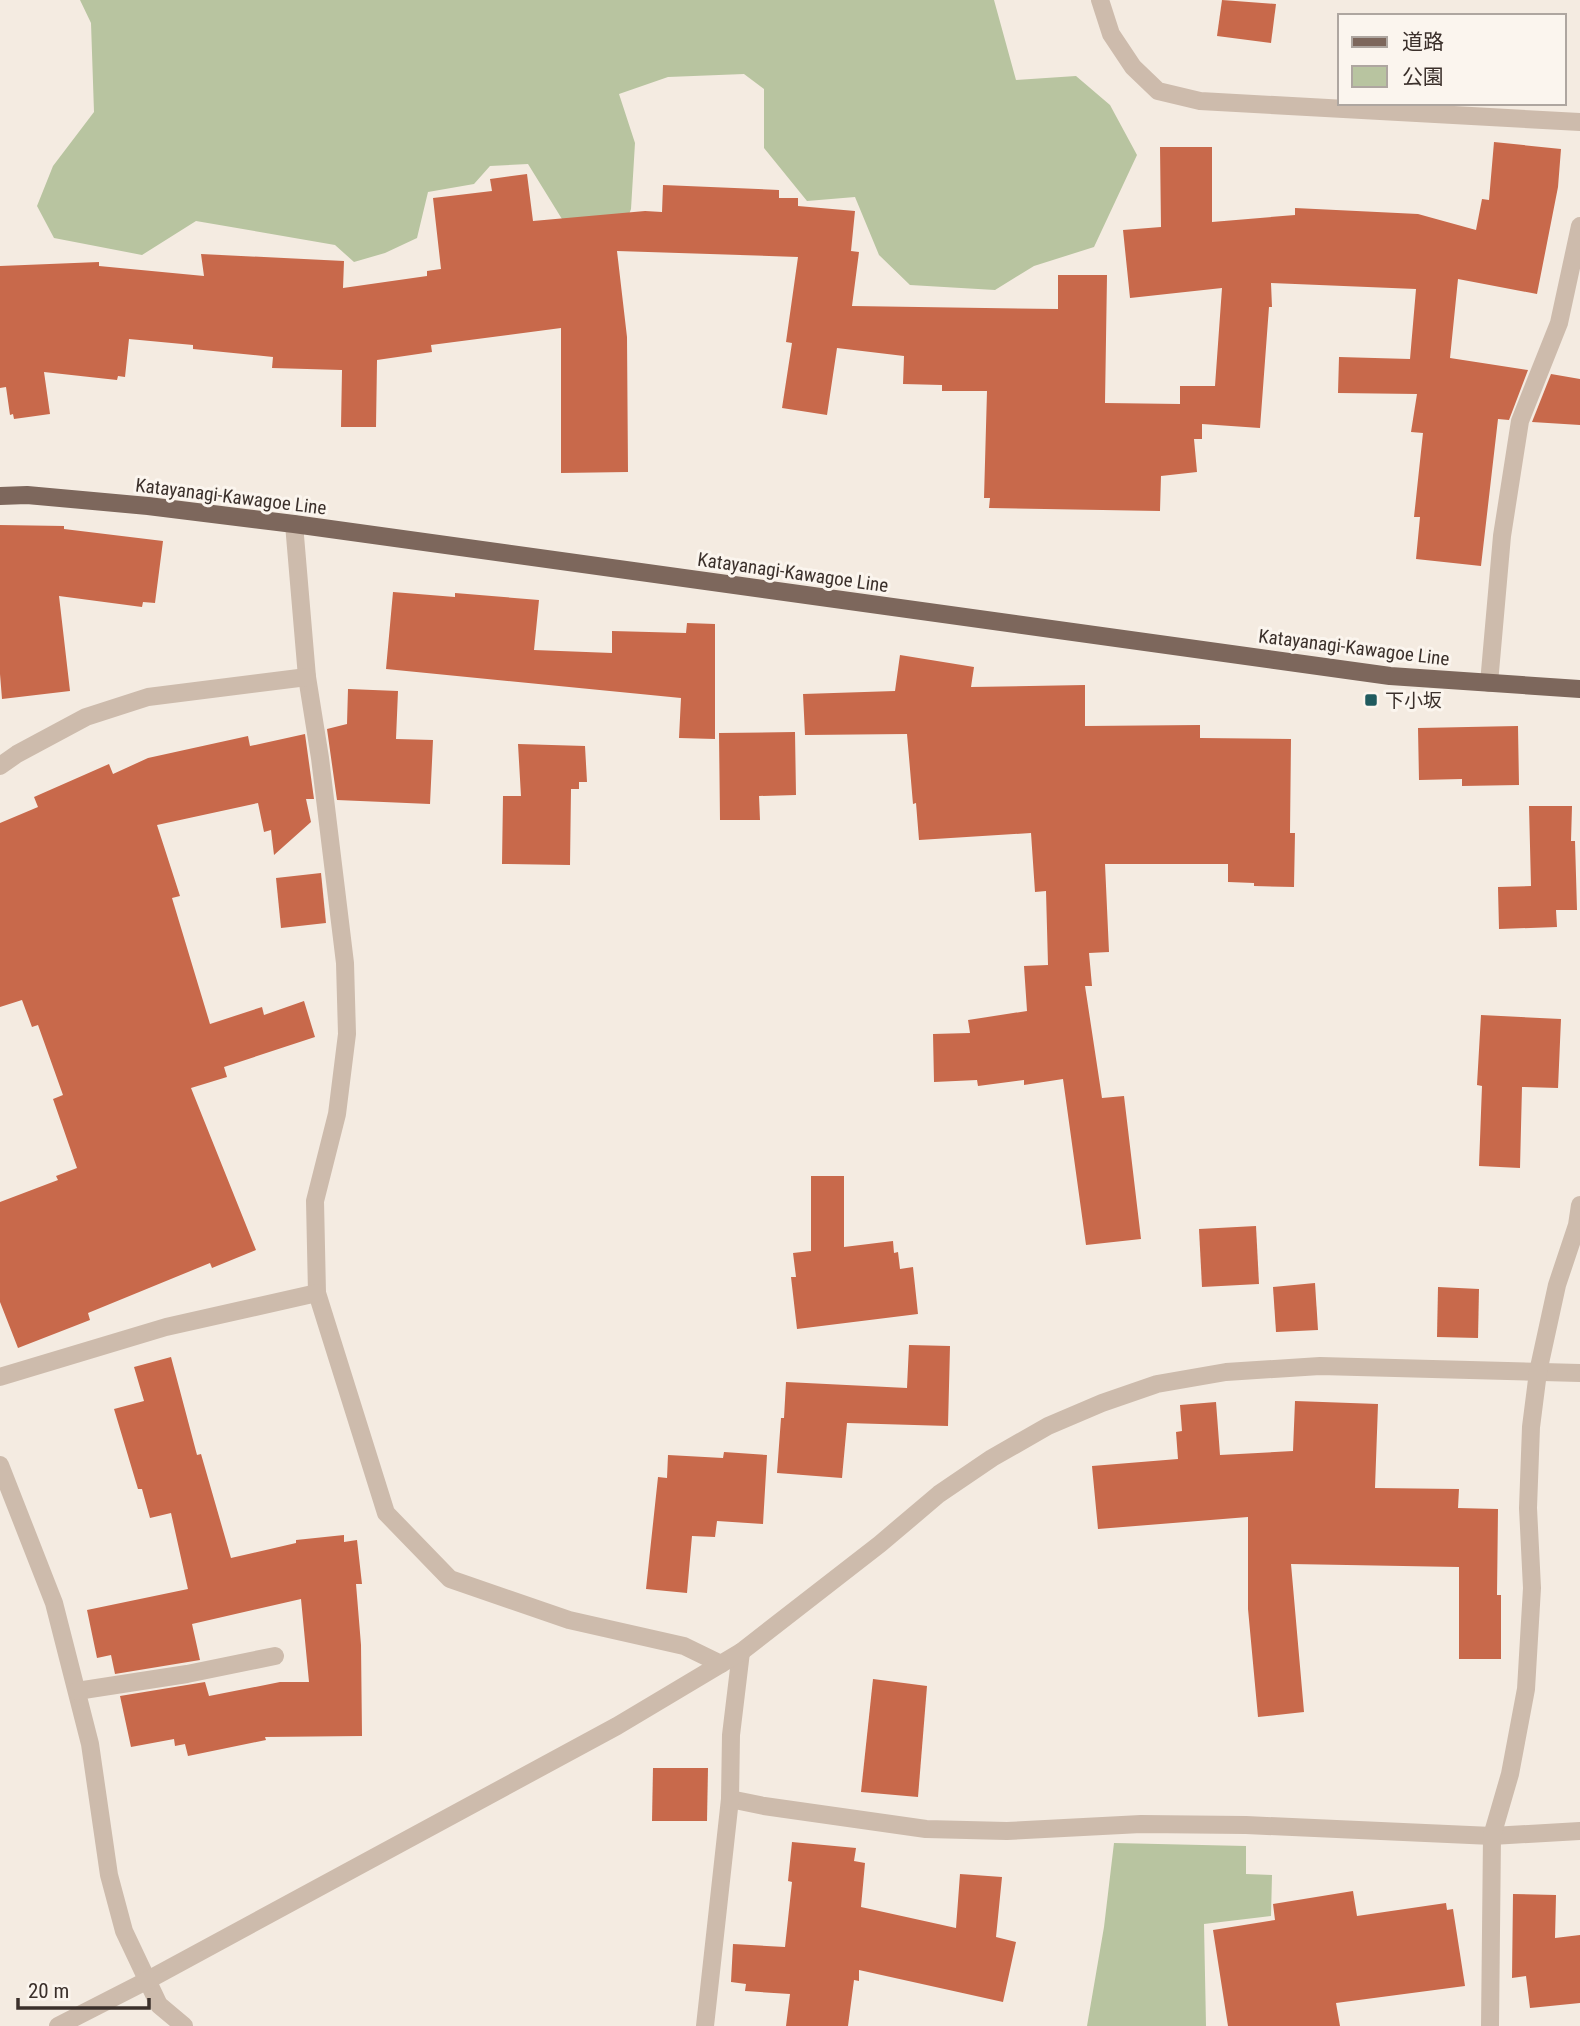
<svg xmlns="http://www.w3.org/2000/svg" width="1580" height="2026" font-family="'Roboto Condensed','Noto Sans JP',sans-serif">
<style>
.green{fill:#b8c4a0}
.building{fill:#c8694b}
.lines{fill:none;stroke-linecap:round;stroke-linejoin:round}
.minor{stroke:#cdbbac;stroke-width:18}
.major{stroke:#7d675c;stroke-width:18}
.poi-dot{fill:#1f5a5e;stroke:#fbf5ee;stroke-width:2.5}
.labels{text-anchor:middle;stroke-width:6;stroke-linejoin:round;paint-order:stroke}
.street-label{font-size:19px;fill:#3b302b;stroke:#fbf5ee}
.poi-label{font-size:19px;fill:#3b302b;stroke:#fbf5ee;text-anchor:start}
</style>
<rect width="100%" height="100%" fill="#f4ebe1"/>
<g class="green">
<path d="M80,0H994L1016,80L1076,76L1110,105L1137,155L1094,247L1034,266L995,290L910,285L879,255L855,197L807,201L764,148V89L744,74L668,77L619,94L635,143L631,209L619,242L570,232L528,164L490,166L474,184L428,192L417,238L385,253L354,262L335,245L196,221L142,255L54,238L37,206L53,166L94,112L91,23Z"/>
<path d="M1114,1843L1246,1846V1874L1272,1875L1271,1916L1204,1924L1206,2026H1087L1104,1927Z"/>
</g>
<g class="building">
<path d="M1222,0L1276,4L1271,43L1217,36Z"/>
<path d="M1494,142L1561,149L1558,187L1537,294L1458,279L1450,358L1528,370L1509,420L1498,419L1481,566L1416,559L1420,517H1414L1423,433L1411,432L1417,394L1338,393L1339,357L1410,359L1416,289L1271,283L1272,307H1269L1260,428L1202,424V439H1194L1197,472L1161,476L1160,511L989,508L990,498H984L987,391H942V385L903,384L904,356L837,348L827,415L782,408L792,343L786,342L798,257L617,251L627,337L628,472L561,473V328L431,345L432,352L377,360L376,427H341L342,370L272,368L273,357L193,349V345L129,339L125,377L118,376L117,380L44,372L50,414L14,419L13,414L10,415L6,387L0,388V266L99,262V266L204,276L201,254L344,261L343,288L427,276V271L441,269L433,198L492,191L490,179L527,174L533,221L645,211L662,212L663,185L779,190V198H798V206L855,211L851,251L859,252L852,306L1058,309V275H1107L1105,403L1180,404V386H1215L1222,288L1130,298L1123,230L1161,227L1160,147H1212V222L1295,215V208L1418,214L1476,230L1482,199L1489,200Z"/>
<path d="M1551,374L1580,379V425L1532,422Z"/>
<path d="M0,525L64,526V529L163,541L155,603L143,602L142,607L59,596L70,691L2,699L0,674Z"/>
<path d="M393,592L455,597V593L539,600L534,650L612,653V631L686,633L687,623L715,624V739L679,738L681,698L386,669Z"/>
<path d="M900,655L974,667L971,687L1085,685V726L1200,725V738L1291,739L1290,833H1295L1294,887L1254,886V883L1228,882V864H1105L1109,952L1089,953L1092,986H1085L1102,1098L1124,1096L1141,1239L1086,1245L1063,1079L1024,1085V1080L978,1086L977,1080L934,1082L933,1034L970,1033L968,1020L1027,1011L1024,966L1048,965L1046,891L1035,892L1031,833L919,840L916,803L913,804L907,734L805,735L803,694L895,691Z"/>
<path d="M348,689L398,691L396,739L433,740L430,804L337,800L327,729L347,724Z"/>
<path d="M1518,726L1519,785L1462,786V779L1419,780L1418,728Z"/>
<path d="M795,732L796,795L759,796L760,820H720L719,733Z"/>
<path d="M305,734L314,799H306L311,822L274,855L271,830L264,832L258,803L157,825L180,896L172,898L210,1024L262,1007L264,1015L304,1001L315,1037L224,1067L227,1077L191,1088L256,1250L212,1268L210,1263L88,1313L90,1320L18,1348L0,1302V1202L58,1180L56,1176L77,1168L53,1099L63,1095L38,1025L32,1027L22,1000L0,1007V823L38,807L34,797L109,764L113,774L148,758L248,736L250,746Z"/>
<path d="M518,744L585,746L587,782H579V789H571L570,865L502,864L503,796H521Z"/>
<path d="M1529,806H1572L1571,841H1575L1577,910H1556L1557,927L1499,929L1498,887L1531,886Z"/>
<path d="M321,873L326,923L281,928L276,878Z"/>
<path d="M1481,1015L1561,1019L1558,1088L1522,1087L1520,1168L1479,1166L1482,1086L1477,1085Z"/>
<path d="M811,1176H844V1247L893,1241L894,1253L898,1252L900,1269L913,1267L918,1314L797,1329L791,1277H796L793,1253L811,1251Z"/>
<path d="M1256,1226L1259,1284L1202,1287L1199,1229Z"/>
<path d="M1315,1283L1318,1330L1276,1332L1273,1287Z"/>
<path d="M1438,1287L1479,1289L1478,1338L1437,1337Z"/>
<path d="M909,1345L950,1346L948,1426L847,1423L842,1478L777,1473L781,1418H784L786,1382L907,1388Z"/>
<path d="M171,1357L197,1455L201,1454L231,1558L296,1543V1540L344,1535V1542L357,1540L362,1584H356L361,1645L362,1736L265,1737L266,1740L188,1756L185,1744L175,1746L174,1739L131,1747L120,1696L205,1682L209,1696L280,1682H309L301,1599L192,1624L200,1660L115,1674L111,1655L97,1658L87,1610L188,1589L171,1513L150,1518L142,1489H138L114,1409L144,1401L134,1367Z"/>
<path d="M1295,1401L1378,1404L1375,1488L1459,1489L1458,1508L1498,1509L1497,1595H1501V1659H1459V1567L1291,1564L1304,1712L1258,1717L1248,1609V1517L1098,1529L1092,1466L1178,1459L1176,1432L1182,1431L1180,1405L1216,1402L1220,1455L1293,1451Z"/>
<path d="M724,1452L767,1455L763,1524L717,1521L715,1537L692,1536L687,1593L646,1589L658,1477L667,1478L668,1455L723,1458Z"/>
<path d="M873,1679L927,1686L918,1797L861,1792Z"/>
<path d="M653,1768H708L707,1821H652Z"/>
<path d="M792,1842L856,1848L854,1861L865,1863L861,1907L956,1928L960,1874L1002,1877L996,1937L1016,1942L1003,2002L859,1970V1981L854,1980L848,2026H786L790,1994L745,1991L746,1984L731,1982L733,1944L785,1947L792,1882L788,1881Z"/>
<path d="M1353,1891L1357,1916L1446,1903L1447,1910L1453,1909L1465,1986L1336,2003L1340,2026H1228L1213,1930L1275,1920L1273,1904Z"/>
<path d="M1513,1894L1556,1895L1555,1938L1580,1935V2003L1530,2008L1526,1976L1512,1978Z"/>
</g>
<g class="lines">
<g class="minor">
<path d="M1100,0L1111,34L1133,67L1158,91L1200,101L1580,122"/>
<path d="M294,524L307,677L320,758L345,963L347,1034L337,1114L315,1201L317,1293L386,1513L450,1579L569,1620L684,1646L721,1664"/>
<path d="M1489,683L1502,536L1520,421L1559,323L1580,226"/>
<path d="M0,766L17,754L86,717L148,697L307,677"/>
<path d="M0,1377L166,1327L317,1293"/>
<path d="M0,1465L54,1603L90,1744L109,1875L124,1931L159,2005L184,2026"/>
<path d="M741,1652L731,1735L730,1799L764,1806L926,1829L1007,1831L1141,1824L1246,1825L1492,1836L1580,1831"/>
<path d="M77,1691L187,1674L275,1656"/>
<path d="M58,2026L148,1980L617,1726L741,1652L880,1544L939,1494L992,1458L1048,1426L1102,1403L1157,1384L1226,1372L1320,1366L1580,1373"/>
<path d="M705,2026L730,1799"/>
<path d="M1490,2026L1492,1836L1510,1774L1526,1689L1532,1588L1528,1508L1531,1427L1538,1372L1557,1285L1577,1225L1580,1205"/>
</g>
<path class="major" d="M0,496L27,495L148,506L294,524L1390,676L1580,689"/>
</g>
<rect class="poi-dot" x="1364" y="693" width="14" height="14" rx="3.5"/>
<g class="labels">
<g class="street-label">
<text transform="translate(231 496) rotate(7)" y="7">Katayanagi-Kawagoe Line</text>
<text transform="translate(793 572) rotate(8)" y="7">Katayanagi-Kawagoe Line</text>
<text transform="translate(1354 647) rotate(7)" y="7">Katayanagi-Kawagoe Line</text>
</g>
<g class="poi-label">
<text x="1385" y="707">下小坂</text>
</g>
</g>
<rect x="1338" y="14" width="228" height="91" fill="#fbf5ee" stroke="#aea6a0" stroke-width="2"/>
<rect x="1352" y="37" width="35" height="10" fill="#7d675c" stroke="#aea6a0" stroke-width="2"/>
<text x="1402" y="49" font-size="21" fill="#3b302b">道路</text>
<rect x="1352" y="66" width="35" height="21" fill="#b8c4a0" stroke="#aea6a0" stroke-width="2"/>
<text x="1402" y="84" font-size="21" fill="#3b302b">公園</text>
<path d="M18 1998v10h131v-10" fill="none" stroke="#3b302b" stroke-width="3.5"/>
<text x="28" y="1998" font-size="21" fill="#3b302b" stroke="#fbf5ee" stroke-width="5" paint-order="stroke">20 m</text>
</svg>
